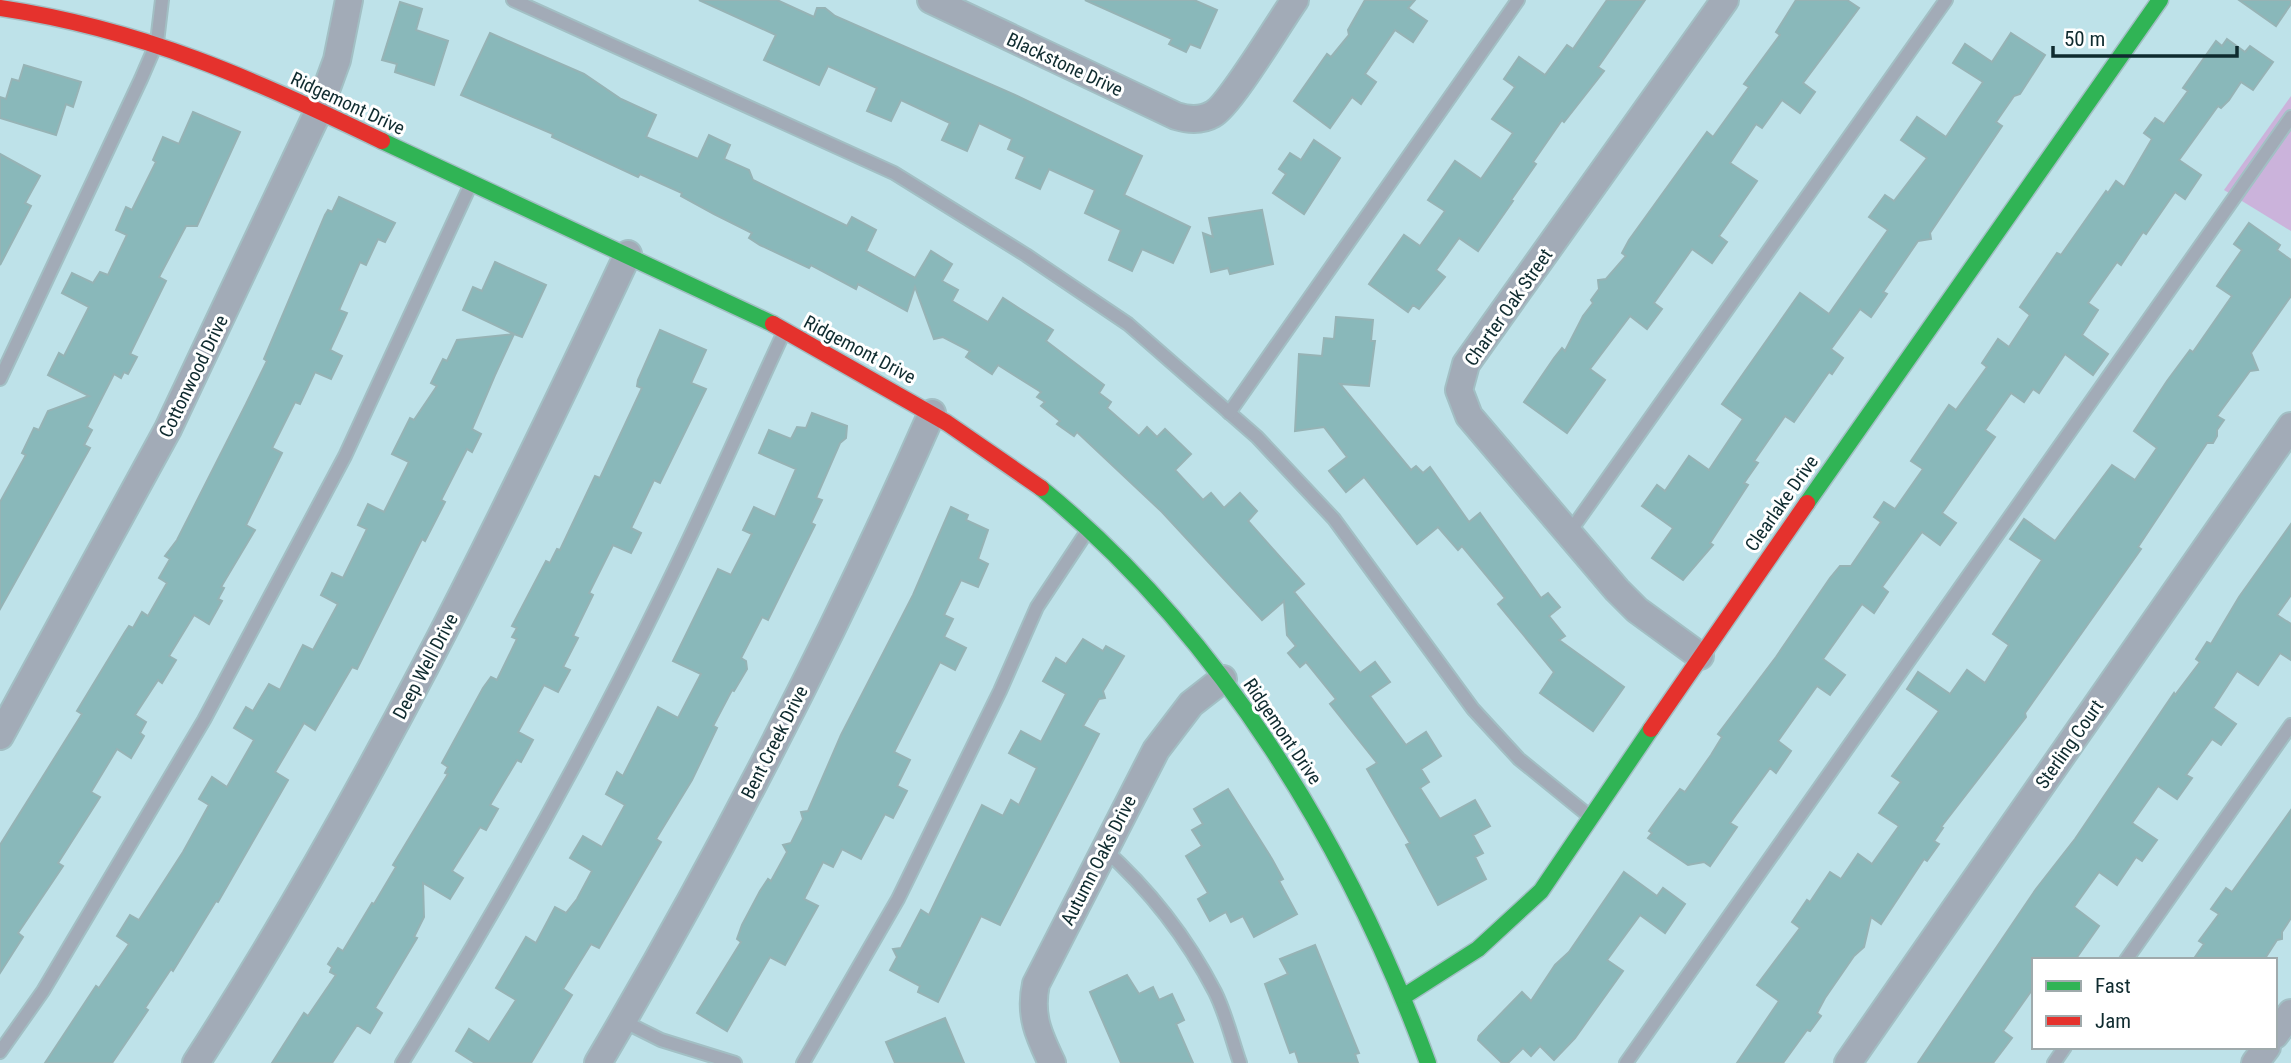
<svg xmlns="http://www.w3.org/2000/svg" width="2291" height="1063" font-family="'Roboto Condensed',sans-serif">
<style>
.forest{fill:#cbb3db}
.building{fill:#89b8ba;stroke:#96b3b5;stroke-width:2}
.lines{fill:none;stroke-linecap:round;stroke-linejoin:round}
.lane-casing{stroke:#a2bfc4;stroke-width:16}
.street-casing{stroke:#a2bfc4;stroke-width:30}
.fast-casing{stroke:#a2bfc4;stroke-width:19}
.jam-casing{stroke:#a2bfc4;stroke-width:19}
.lane{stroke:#a2abb7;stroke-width:12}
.street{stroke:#a2abb7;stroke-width:26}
.fast{stroke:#30b455;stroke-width:16}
.jam{stroke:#e5322d;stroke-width:16}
.labels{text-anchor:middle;stroke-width:6;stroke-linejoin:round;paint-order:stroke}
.street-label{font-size:19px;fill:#0f2b2f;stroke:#fff}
</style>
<rect width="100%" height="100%" fill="#bee2e9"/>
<path class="forest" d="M2291,96V231L2224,190Z"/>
<g class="building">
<path d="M699,0H777L814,17L817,8H825L835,16L1015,95L1142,156L1124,195L1190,227L1173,263L1142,249L1132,271L1109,260L1121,230L1085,213L1095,190L1049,169L1040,189L1016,178L1025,157L1008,149L1012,139L979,123L967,151L942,140L950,123L901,100L891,121L867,111L877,88L828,66L819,85L764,60L776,35Z"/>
<path d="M1085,0H1194L1217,10L1200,48L1190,44L1186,52L1169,44L1172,39Z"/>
<path d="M1365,0H1415L1408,8L1427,21L1413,42L1395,30L1365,74L1376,82L1361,104L1352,97L1330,128L1294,101L1327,54L1331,57L1349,35L1348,30Z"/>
<path d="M1607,0H1645L1598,67L1604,71L1564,122L1562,120L1533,162L1536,164L1511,200L1513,201L1478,251L1459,238L1436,270L1445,277L1419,309L1413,305L1408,312L1369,284L1404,235L1420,246L1445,211L1428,200L1455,161L1481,179L1513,133L1492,119L1515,87L1504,79L1519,57L1545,75L1567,45L1573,49Z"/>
<path d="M1796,0H1847L1859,8L1803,83L1815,92L1800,113L1782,100L1762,128L1756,124L1730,163L1757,181L1719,236L1727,242L1712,263L1692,249L1654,303L1662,309L1647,329L1630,316L1590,369L1605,380L1567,433L1524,402L1554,358L1562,348L1565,351L1583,316L1593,303L1591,300L1599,289L1598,280L1606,279L1626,256L1622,253L1629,240L1707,132L1713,137L1749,87L1744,84L1780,35L1776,32Z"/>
<path d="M2239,0H2291V4L2276,26Z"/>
<path d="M400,2L422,9L416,30L448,41L434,85L395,72L397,64L382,60Z"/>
<path d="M490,33L584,74L621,99L656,115L646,137L698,159L709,135L730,145L724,159L749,170L753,180L847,226L852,217L876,230L866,251L915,278L931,251L952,264L942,281L958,290L952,301L988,322L1003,298L1053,330L1046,341L1104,385L1099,393L1111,402L1107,408L1139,436L1147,427L1157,437L1165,429L1191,454L1175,470L1203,500L1211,493L1224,508L1240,493L1257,511L1248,521L1304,584L1294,592L1360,673L1375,662L1390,682L1370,696L1406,745L1426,732L1441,756L1421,769L1429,782L1420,788L1440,819L1475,800L1490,826L1473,835L1483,853L1475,857L1486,879L1438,905L1406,845L1410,843L1367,769L1377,763L1330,704L1336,699L1306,662L1300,667L1288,653L1296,646L1287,635L1284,601L1262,620L1162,512L1077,432L1074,436L1057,424L1060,421L1041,406L1045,402L1037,397L1041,392L998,365L992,374L966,357L970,351L943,337L934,339L915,287L907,311L858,284L856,289L811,265L809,268L760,245L749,238L752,233L714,214L681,196L682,193L640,174L638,177L552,137L553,134L461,95Z"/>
<path d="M2011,33L2045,55L2020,94L2014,96L1996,122L2002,126L1930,233L1931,239L1918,241L1883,292L1887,294L1871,317L1860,309L1831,349L1843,358L1832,374L1829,372L1794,422L1785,416L1754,461L1758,463L1744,483L1748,485L1710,543L1713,545L1683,580L1652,558L1673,528L1642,506L1657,485L1665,491L1689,456L1709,470L1743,419L1722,404L1800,293L1829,314L1888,230L1869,217L1885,195L1894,201L1927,158L1901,140L1917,117L1946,137L1983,82L1953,63L1965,44L1992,62Z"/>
<path d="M2227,39L2245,52L2250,46L2273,62L2253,90L2241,82L2229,100L2221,108L2218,106L2179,160L2201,175L2185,199L2175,192L2146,234L2143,232L2121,265L2117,262L2088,303L2098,310L2082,335L2108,354L2093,375L2065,354L2039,393L2033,389L2024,402L2011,393L1985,430L1995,437L1942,513L1956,523L1940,545L1922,532L1882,587L1888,592L1874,613L1862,604L1823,659L1845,675L1830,695L1817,686L1778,741L1791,751L1776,773L1770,768L1730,823L1737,827L1710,866L1704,862L1688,865L1648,838L1652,833L1649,831L1667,806L1680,789L1685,792L1711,755L1722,737L1718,734L1776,657L1830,578L1840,566H1851L1881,522L1874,517L1884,502L1895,509L1923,469L1911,461L1949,405L1956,410L1987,367L1982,363L1998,339L2009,347L2030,315L2020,307L2057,253L2061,255L2106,191L2108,193L2116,181L2124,187L2152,139L2144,133L2155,118L2164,124L2188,91L2183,88L2216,41L2222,46Z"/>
<path d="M24,65L81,82L73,107L66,104L56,135L0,118V97L6,99L12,79L19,81Z"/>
<path d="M193,112L240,132L197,226H186L159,277L166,281L130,354L137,357L128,374L124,372L121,378L114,374L87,427L92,430L84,445L90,448L0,609V502L26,455L22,453L34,428L39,430L48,411L89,396L48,375L59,353L64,356L89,307L62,293L72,273L93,283L100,272L108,275L127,235L116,230L126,207L132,210L156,162L153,160L163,137L179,144Z"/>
<path d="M1314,140L1340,158L1304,214L1273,193L1286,174L1279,169L1290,153L1301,160Z"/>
<path d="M0,154L40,176L25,203L31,206L0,265Z"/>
<path d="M339,197L395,223L385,242L378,239L366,265L360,262L339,310L347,313L330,350L342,356L331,379L315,372L300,404L295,402L272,448L282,453L246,525L255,530L221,587L224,588L218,599L222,601L209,624L194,615L169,656L176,660L162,683L158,680L135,715L146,722L140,733L144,736L131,758L117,749L91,792L100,797L58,863L63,866L18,933L23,937L0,973V845L82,714L77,711L125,632L129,626L133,628L142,612L148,616L167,583L159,578L170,559L165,556L177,540L246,404L267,361L264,359L325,215L328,210L332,212Z"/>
<path d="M1262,210L1273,264L1230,274L1228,268L1211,272L1203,233L1213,237L1209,218Z"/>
<path d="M2249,223L2280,245L2277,250L2291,260V296L2251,353L2258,370L2250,371L2217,416L2224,420L2217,430V436L2213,443H2207L2138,547L2141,549L2025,713L2026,717L1941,827L1943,828L1934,841L1939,844L1927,861L1924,859L1881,924L1871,917L1864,947L1854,956L1825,998L1817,1013L1821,1016L1810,1031L1807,1030L1783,1063H1737L1779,1001L1757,985L1800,928L1792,922L1807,900L1810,902L1830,872L1841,879L1858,854L1872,864L1899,826L1879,813L1901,782L1892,776L1939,711L1907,689L1918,672L1950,694L1967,670L1985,683L2009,645L1993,634L2042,560L2010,539L2024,519L2055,541L2112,465L2135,480L2157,448L2134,431L2167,381L2190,350L2193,352L2232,296L2217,286L2242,250L2234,244Z"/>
<path d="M495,262L546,285L522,337L514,334L495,375L472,429L481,434L472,452L467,449L441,500L445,502L425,541L422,539L357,669L352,667L315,730L304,723L275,772L288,780L218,902L216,901L173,971L171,969L145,1008L148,1010L112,1063H45L96,986L99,988L129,944L117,936L130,915L139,920L183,852L209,805L199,799L212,777L227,787L254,740L234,728L246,707L253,711L269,684L280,690L303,645L313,650L338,604L321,595L332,573L343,578L367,529L358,525L368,504L384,512L409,462L392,454L410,418L414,420L437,386L431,383L443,359L447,361L457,340L514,334L463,310L473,287L482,291Z"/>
<path d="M1336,317L1373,320L1371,341H1375L1369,386L1340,384L1411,470L1416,466L1423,473L1430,467L1469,522L1480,513L1541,598L1548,593L1560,607L1549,616L1565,636L1559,640L1624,687L1593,731L1540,693L1554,672L1498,604L1505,598L1462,546L1458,550L1438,527L1417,544L1364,477L1346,492L1329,471L1347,457L1324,427L1295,431L1299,354L1322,356L1324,338L1334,339Z"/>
<path d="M660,330L706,350L691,383L706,389L660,483L654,480L631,528L641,533L631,553L613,545L589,593L593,595L573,636L578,638L563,667L570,670L558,692L544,685L518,732L533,740L521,762L517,760L490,805L498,809L486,830L480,827L452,871L463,878L450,899L423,883L424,917L414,937L417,938L375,1008L382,1013L370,1033L357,1025L332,1063H272L304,1013L308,1016L336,975L330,972L332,967L328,964L338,948L343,951L372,903L374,904L396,867L393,865L448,774L445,773L448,767L442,763L483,688L491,677L497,680L517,639L512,637L517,628L512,626L546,561L550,563L557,549L560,550L595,476L600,478L642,388L637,386L638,380Z"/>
<path d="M812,413L847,426L846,438L840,443L816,498L822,500L811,523L815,525L768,620L762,617L741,658L746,661L747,669L734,691L732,690L713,726L717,728L692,780L656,839L661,842L599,948L591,944L563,989L572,995L531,1063H475L456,1051L469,1029L489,1042L516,1000L496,988L526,937L536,943L555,907L566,913L577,899L592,871L570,858L583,836L602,847L625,805L606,794L617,772L623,776L658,707L678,718L701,674L673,661L718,569L731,575L752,534L743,530L754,507L775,517L796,469L759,453L769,430L791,439L797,427L806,428Z"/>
<path d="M951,507L968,515L966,520L988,530L978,559L988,564L978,587L961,580L944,615L953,619L944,637L966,648L955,670L940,662L894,752L910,760L897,786L907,791L893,818L885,814L861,859L842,849L833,867L823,862L804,899L818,906L785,965L770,957L727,1031L697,1013L741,942L737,939L742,925L760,891L768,879L771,881L787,852L783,845L791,843L803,819L801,812L808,811L841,735L913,595Z"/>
<path d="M2291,524V595L2277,615L2291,624V660L2280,653L2258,685L2237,671L2213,708L2236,724L2221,745L2212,739L2186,775L2192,778L2177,799L2158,786L2132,823L2157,840L2142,861L2136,857L2117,885L2099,872L2074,907L2099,926L2075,960H2034V987L2003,1031L2012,1038L1993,1063H1918L2036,889L2075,839L2174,693L2175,695L2200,662L2196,659L2207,642L2211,644L2239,597Z"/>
<path d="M1083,639L1103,651L1106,646L1124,656L1103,691L1105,698L1099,699L1083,726L1099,734L1000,925L981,916L938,1002L918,992L920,986L890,970L897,957L893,949L901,948L921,910L929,915L982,805L1003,816L1011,800L1019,805L1037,768L1009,753L1021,731L1041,742L1066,694L1043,681L1056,658L1066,664Z"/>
<path d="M1228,789L1272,859L1283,879L1279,881L1297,914L1254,937L1243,916L1231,922L1226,912L1210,921L1198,899L1208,893L1186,856L1202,846L1192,830L1203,824L1194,809Z"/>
<path d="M2291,810V918L2282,932V939L2277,940L2264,960H2193L2204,944L2199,941L2219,914L2211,909L2226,888L2232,892Z"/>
<path d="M1624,872L1657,896L1663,888L1685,904L1665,933L1640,915L1607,960L1623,971L1575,1038L1554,1060L1540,1046L1531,1056L1523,1048L1508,1063H1502L1478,1040L1479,1036L1522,992L1531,1001L1555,965L1569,952Z"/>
<path d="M1315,945L1359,1053L1355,1054L1358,1063H1299L1295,1051L1290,1053L1265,984L1288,974L1280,959Z"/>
<path d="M1127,975L1139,994L1153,987L1159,1000L1172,994L1184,1020L1176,1024L1193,1063H1121L1090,992Z"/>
<path d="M945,1018L964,1063H895L886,1042Z"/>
</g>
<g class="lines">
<g class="lane-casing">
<g id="lane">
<path d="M513,0L894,173L1026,255L1128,324L1257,437L1334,519L1473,709L1519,759L1588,815"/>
<path d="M0,379L141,79L157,42L162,0"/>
<path d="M1229,413L1518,0"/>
<path d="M1569,533L1946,0"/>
<path d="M1103,848C1149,889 1186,936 1215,992C1226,1014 1232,1040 1240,1063"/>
<path d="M2126,960L2291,725"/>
<path d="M623,1021L661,1040L735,1063"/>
<path d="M0,1052L43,991L204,720L345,456L470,186"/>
<path d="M402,1063C497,910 585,753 664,591C706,506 744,418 784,332"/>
<path d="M803,1063L898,899L1000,691L1037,607L1086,533"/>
<path d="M1626,1063L2291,117"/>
<path d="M2054,1063L2065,1047"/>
</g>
</g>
<g class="street-casing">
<g id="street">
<path d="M931,0L1176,116C1189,120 1201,121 1213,114C1230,105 1280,21 1295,0"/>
<path d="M1700,656L1637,610L1617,590L1469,416L1459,390L1466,364L1725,0"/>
<path d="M0,736L168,429L318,112L337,60L349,0"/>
<path d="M2275,1035L2291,1013"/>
<path d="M196,1063C362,806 498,531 628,254"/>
<path d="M598,1063C722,853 834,635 932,413"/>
<path d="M1052,1063C1039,1036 1029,1015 1036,984L1156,750L1191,704L1223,679"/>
<path d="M1848,1063L2291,426"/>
<path d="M2255,1063L2267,1047"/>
</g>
</g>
<g class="fast-casing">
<g id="fast">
<path d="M382,141L773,324"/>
<path d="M1041,488C1221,635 1349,847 1428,1063"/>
<path d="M1807,503L2160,0"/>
<path d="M1406,995L1478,949L1541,891L1651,729"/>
</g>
</g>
<g class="jam-casing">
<g id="jam">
<path d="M0,8C141,29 254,79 382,141"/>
<path d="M773,324L947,423L1041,488"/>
<path d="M1651,729L1807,503"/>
</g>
</g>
<use href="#lane" class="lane"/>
<use href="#street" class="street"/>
<use href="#fast" class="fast"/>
<use href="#jam" class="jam"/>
</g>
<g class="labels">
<g class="street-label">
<text transform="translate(1065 64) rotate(25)" y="7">Blackstone Drive</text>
<text transform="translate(348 103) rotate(25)" y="7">Ridgemont Drive</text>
<text transform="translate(1508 307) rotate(-55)" y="7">Charter Oak Street</text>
<text transform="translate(860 349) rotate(28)" y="7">Ridgemont Drive</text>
<text transform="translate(193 376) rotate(-64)" y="7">Cottonwood Drive</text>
<text transform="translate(1781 503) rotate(-55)" y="7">Clearlake Drive</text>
<text transform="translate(425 666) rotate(-62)" y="7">Deep Well Drive</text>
<text transform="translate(1283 731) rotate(56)" y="7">Ridgemont Drive</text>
<text transform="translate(774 742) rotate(-63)" y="7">Bent Creek Drive</text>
<text transform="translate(2069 744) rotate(-55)" y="7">Sterling Court</text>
<text transform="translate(1098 860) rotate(-63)" y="7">Autumn Oaks Drive</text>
</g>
</g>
<rect x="2032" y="958" width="245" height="91" fill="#ffffff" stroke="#9faaac" stroke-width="2"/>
<rect x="2046" y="981" width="35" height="10" fill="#30b455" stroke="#9faaac" stroke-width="2"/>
<text x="2095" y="993" font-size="21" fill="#0f2b2f">Fast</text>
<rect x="2046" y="1016" width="35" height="10" fill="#e5322d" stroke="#9faaac" stroke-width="2"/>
<text x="2095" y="1028" font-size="21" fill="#0f2b2f">Jam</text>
<path d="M2053 46v10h184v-10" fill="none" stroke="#0f2b2f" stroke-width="3.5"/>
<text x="2064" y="46" font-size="21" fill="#0f2b2f" stroke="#ffffff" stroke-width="5" paint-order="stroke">50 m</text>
</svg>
